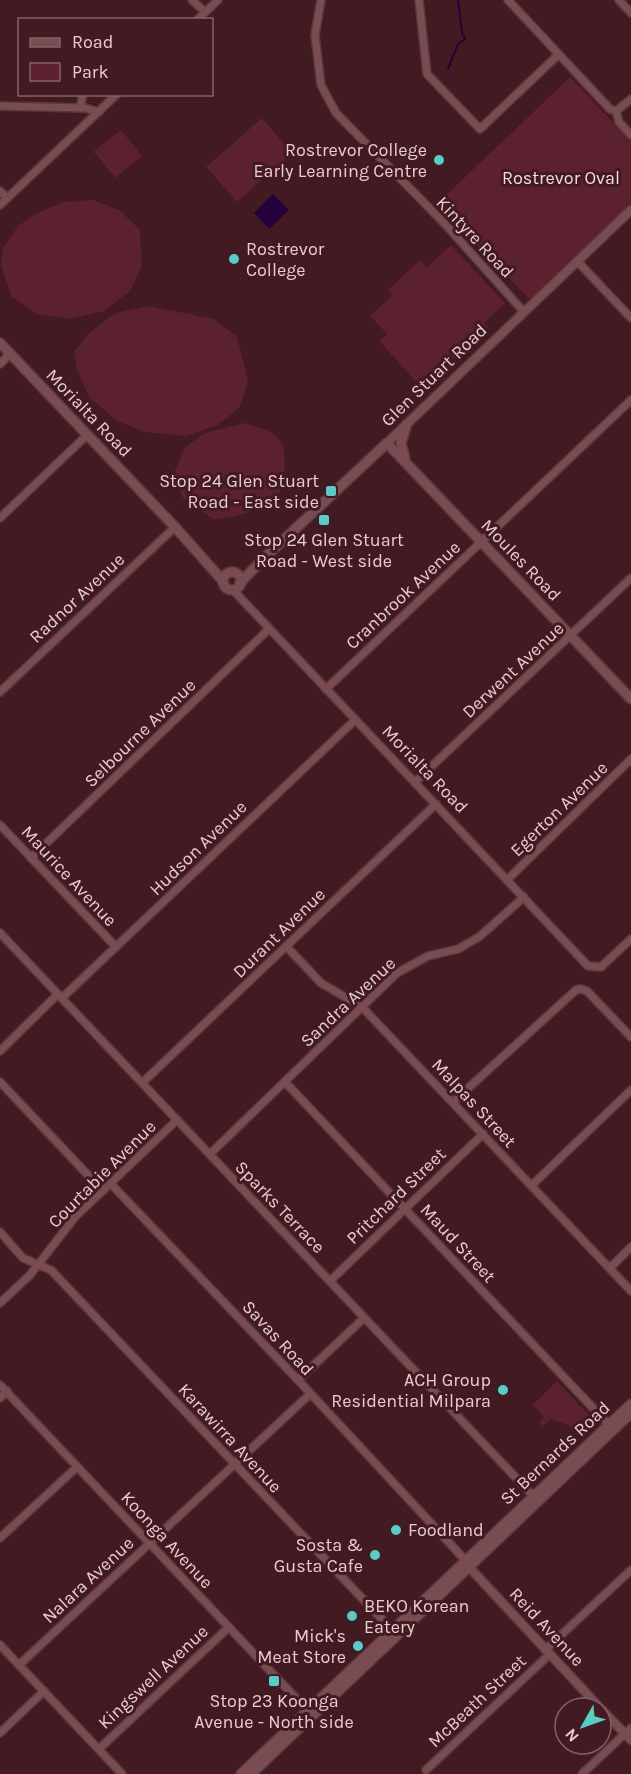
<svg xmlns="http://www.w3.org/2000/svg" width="631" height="1774" font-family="Karla,sans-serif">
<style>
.green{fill:#5b212e}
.water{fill:#25003a}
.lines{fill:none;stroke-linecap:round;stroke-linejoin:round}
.stream{stroke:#25003a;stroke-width:2}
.minor-casing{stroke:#58373e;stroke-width:10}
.tertiary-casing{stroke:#58373e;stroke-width:11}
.secondary-casing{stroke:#58373e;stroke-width:12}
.minor{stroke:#794b52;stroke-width:7}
.tertiary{stroke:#794b52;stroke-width:8}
.secondary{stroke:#794b52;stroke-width:9}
.poi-dot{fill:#55cec5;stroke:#421a22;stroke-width:2}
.labels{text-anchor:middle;stroke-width:6;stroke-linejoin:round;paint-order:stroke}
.poi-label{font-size:18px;fill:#e8ccd0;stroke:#421a22;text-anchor:end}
.park-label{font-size:18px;fill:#f3dbde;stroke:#421a22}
.street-label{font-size:18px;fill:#e8ccd0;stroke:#421a22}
</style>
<rect width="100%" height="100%" fill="#421a22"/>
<g class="green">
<path d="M570,77L631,141V204L532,299L528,298L438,203Z"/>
<path d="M262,118L292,153L237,202L206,167Z"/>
<path d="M121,130L142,156L115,178L94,151Z"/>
<path d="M93,200L119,210L140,230L142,265L131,290L104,311L69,319L37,314L12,297L1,266L3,248L18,226L37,213L64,202Z"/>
<path d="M451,245L505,303L484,323L488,327L422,388L379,341L387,334L370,316L393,295L388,290L420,260L427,267Z"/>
<path d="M148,306L214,319L237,337L248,381L240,407L218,425L186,436L145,432L117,421L89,397L77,369L74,352L88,334L115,313Z"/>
<path d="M244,423C276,431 288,437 284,473C283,480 282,489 278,496C276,499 270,501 266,503C249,514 233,518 213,519L182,497L174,475L184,448L205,433Z"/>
<path d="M557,1381L597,1424L583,1440L568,1425L551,1419L543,1426L539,1422L544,1417L533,1405Z"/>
</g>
<path class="water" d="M273,194L289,210L269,229L254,213Z"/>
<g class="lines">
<path class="stream" d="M448,69L458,44L465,39L462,33L458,0"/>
<g class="minor-casing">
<g id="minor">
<path d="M192,0L205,12"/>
<path d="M321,0L315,35L321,85L336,113L445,224L523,311"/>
<path d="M419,0L427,74L480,129L558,55"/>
<path d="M508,0L610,109L616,111L631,99"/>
<path d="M619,0L631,13"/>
<path d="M197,20L218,0"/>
<path d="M0,106L85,108L99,112"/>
<path d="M80,108L83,94"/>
<path d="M616,111L619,122L631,135"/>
<path d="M0,191L7,198"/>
<path d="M0,205L117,94"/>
<path d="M577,261L631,318"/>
<path d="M0,364L10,354"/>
<path d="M0,518L87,435"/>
<path d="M233,590L588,966L601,967L631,939"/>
<path d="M326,689L631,400"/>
<path d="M0,692L175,527"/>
<path d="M415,782L631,578"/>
<path d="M0,825L116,947"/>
<path d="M31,858L269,629"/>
<path d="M507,880L631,759"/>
<path d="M0,933L537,1500"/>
<path d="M286,946L321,983L362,1007L631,1291"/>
<path d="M62,998L355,720"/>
<path d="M0,1051L58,994"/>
<path d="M0,1082L103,1191"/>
<path d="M285,1082L611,1427"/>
<path d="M142,1083L436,804"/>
<path d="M453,1102L576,990L581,989L587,991L631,1037"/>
<path d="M210,1154L397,973L428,956L458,949L479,937L524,897"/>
<path d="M111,1184L298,1380L467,1562"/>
<path d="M532,1185L631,1090"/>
<path d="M0,1232L23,1258L51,1270L395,1633"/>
<path d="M610,1268L631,1247"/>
<path d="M330,1281L483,1134"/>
<path d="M0,1303L30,1275L75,1217L177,1120"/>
<path d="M298,1380L364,1318"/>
<path d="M0,1385L309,1712"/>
<path d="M0,1398L7,1391"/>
<path d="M0,1538L77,1467"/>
<path d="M0,1645L122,1774"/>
<path d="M545,1650L631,1570"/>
<path d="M19,1665L310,1394"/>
<path d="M0,1733L44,1691"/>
<path d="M99,1749L229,1627"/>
<path d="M426,1770L550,1654"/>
<path d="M582,1774L631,1728"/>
</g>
</g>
<g class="tertiary-casing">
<g id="tertiary">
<path d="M387,443L631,210"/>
<path d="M469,1567L600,1708"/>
<path d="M601,1709L631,1740"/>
</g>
</g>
<g class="secondary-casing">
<g id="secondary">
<path d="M0,343L175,527L223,581"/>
<path d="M405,459L401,443L407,424"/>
<circle cx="232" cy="581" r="9"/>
<path d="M240,583L260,562L387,443L631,699"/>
<path d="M241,1774L631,1404"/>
<path d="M251,1774L631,1413"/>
</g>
</g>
<use href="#minor" class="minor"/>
<use href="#tertiary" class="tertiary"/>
<use href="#secondary" class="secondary"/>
</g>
<g class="poi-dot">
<circle cx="439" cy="160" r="6"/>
<circle cx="234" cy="259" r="6"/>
<rect x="325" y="485" width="12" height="12" rx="3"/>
<rect x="318" y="514" width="12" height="12" rx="3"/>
<circle cx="503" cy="1390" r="6"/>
<circle cx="396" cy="1530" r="6"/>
<circle cx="375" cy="1555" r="6"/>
<circle cx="352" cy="1616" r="6"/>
<circle cx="358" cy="1646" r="6"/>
<rect x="268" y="1675" width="12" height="12" rx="3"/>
</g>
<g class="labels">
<g class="poi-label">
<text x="427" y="156">Rostrevor College<tspan x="427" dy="21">Early Learning Centre</tspan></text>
<text x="246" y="255" text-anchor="start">Rostrevor<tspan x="246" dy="21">College</tspan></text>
<text x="319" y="487">Stop 24 Glen Stuart<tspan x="319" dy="21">Road - East side</tspan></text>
<text x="324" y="546" text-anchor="middle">Stop 24 Glen Stuart<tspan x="324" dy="21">Road - West side</tspan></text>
<text x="491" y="1386">ACH Group<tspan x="491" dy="21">Residential Milpara</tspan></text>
<text x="408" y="1536" text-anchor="start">Foodland</text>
<text x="363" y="1551">Sosta &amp;<tspan x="363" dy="21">Gusta Cafe</tspan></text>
<text x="364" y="1612" text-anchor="start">BEKO Korean<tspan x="364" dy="21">Eatery</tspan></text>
<text x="346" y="1642">Mick's<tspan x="346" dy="21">Meat Store</tspan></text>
<text x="274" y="1707" text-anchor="middle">Stop 23 Koonga<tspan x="274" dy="21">Avenue - North side</tspan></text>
</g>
<g class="park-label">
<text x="561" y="184">Rostrevor Oval</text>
</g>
<g class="street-label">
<text transform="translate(475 237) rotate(47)" y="6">Kintyre Road</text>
<text transform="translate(434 375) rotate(-44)" y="6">Glen Stuart Road</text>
<text transform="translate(89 413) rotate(46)" y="6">Morialta Road</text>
<text transform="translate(521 560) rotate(46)" y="6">Moules Road</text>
<text transform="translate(403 595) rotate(-43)" y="6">Cranbrook Avenue</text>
<text transform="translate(77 598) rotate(-43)" y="6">Radnor Avenue</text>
<text transform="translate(513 670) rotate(-43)" y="6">Derwent Avenue</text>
<text transform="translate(140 733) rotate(-44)" y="6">Selbourne Avenue</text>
<text transform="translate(425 769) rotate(46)" y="6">Morialta Road</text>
<text transform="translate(559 809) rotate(-44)" y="6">Egerton Avenue</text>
<text transform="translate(198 848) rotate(-44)" y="6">Hudson Avenue</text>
<text transform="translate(69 876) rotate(47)" y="6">Maurice Avenue</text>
<text transform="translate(279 933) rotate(-44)" y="6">Durant Avenue</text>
<text transform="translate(348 1002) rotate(-43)" y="6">Sandra Avenue</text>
<text transform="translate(474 1103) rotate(47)" y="6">Malpas Street</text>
<text transform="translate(102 1174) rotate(-45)" y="6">Courtabie Avenue</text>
<text transform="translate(396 1196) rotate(-44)" y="6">Pritchard Street</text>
<text transform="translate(280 1207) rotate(46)" y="6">Sparks Terrace</text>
<text transform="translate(458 1243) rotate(47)" y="6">Maud Street</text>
<text transform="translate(278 1338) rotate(47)" y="6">Savas Road</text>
<text transform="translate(230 1438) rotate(47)" y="6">Karawirra Avenue</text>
<text transform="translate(555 1453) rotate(-43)" y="6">St Bernards Road</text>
<text transform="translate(167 1540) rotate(47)" y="6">Koonga Avenue</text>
<text transform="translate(88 1580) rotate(-43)" y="6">Nalara Avenue</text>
<text transform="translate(547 1627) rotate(47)" y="6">Reid Avenue</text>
<text transform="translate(153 1677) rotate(-43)" y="6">Kingswell Avenue</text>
<text transform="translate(477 1701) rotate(-43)" y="6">McBeath Street</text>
</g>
</g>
<rect x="18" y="18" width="195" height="78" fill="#421a22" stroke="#846168" stroke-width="1.5"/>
<rect x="30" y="38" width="30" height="9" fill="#794b52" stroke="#846168" stroke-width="1.5"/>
<text x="72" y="48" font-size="18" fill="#e8ccd0">Road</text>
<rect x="30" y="63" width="30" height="18" fill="#5b212e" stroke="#846168" stroke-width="1.5"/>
<text x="72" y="78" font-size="18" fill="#e8ccd0">Park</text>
<g transform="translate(583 1726) rotate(230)"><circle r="28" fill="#421a22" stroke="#846168" stroke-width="1.5"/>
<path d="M0-4.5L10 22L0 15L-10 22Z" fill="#55cec5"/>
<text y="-9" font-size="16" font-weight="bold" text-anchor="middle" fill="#e8ccd0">N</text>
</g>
</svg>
